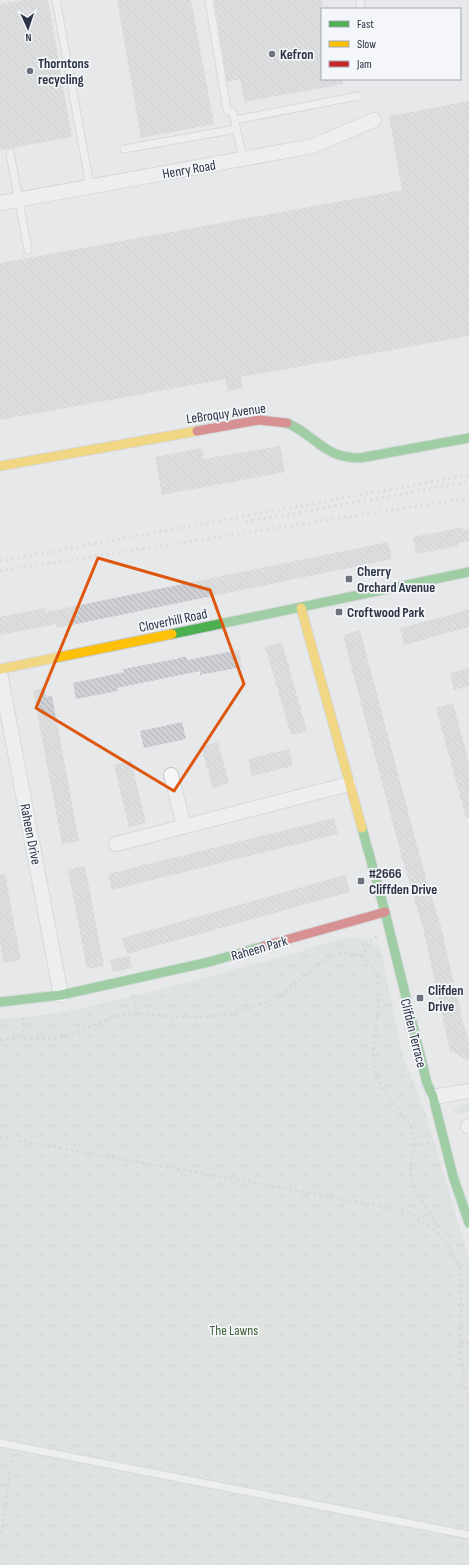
<svg xmlns="http://www.w3.org/2000/svg" width="469" height="1565" font-family="'Sofia Sans Condensed',sans-serif">
<style>
.grass{fill:#d6ded6}
.park{fill:url(#park-tufts)}
.building{fill:url(#building-back-hatch)}
.lines{fill:none;stroke-linecap:round;stroke-linejoin:round}
.lane-casing{stroke:#c4c6c8;stroke-width:9}
.street-casing{stroke:#c4c6c8;stroke-width:16}
.fast-casing{stroke:#c4c6c8;stroke-width:11}
.slow-casing{stroke:#c4c6c8;stroke-width:11}
.jam-casing{stroke:#c4c6c8;stroke-width:11}
.path{stroke:#c5c6ca;stroke-width:2.5;stroke-dasharray:3 3;stroke-linecap:butt}
.lane{stroke:#f5f6f7;stroke-width:7}
.street{stroke:#f5f6f7;stroke-width:14}
.fast{stroke:#4caf50;stroke-width:9}
.slow{stroke:#ffc107;stroke-width:9}
.jam{stroke:#c62828;stroke-width:9}
.rail{stroke:#cecfd2;stroke-width:3;stroke-dasharray:2 4;stroke-linecap:butt}
.marked{fill:none;stroke:#df570f;stroke-width:3;stroke-linejoin:round}
.poi-dot{fill:#6c737f;stroke:#f4f6f9;stroke-width:1.5}
.labels{text-anchor:middle;stroke-width:3.5;stroke-linejoin:round;paint-order:stroke}
.poi-label{font-size:14px;font-weight:bold;fill:#2b3445;stroke:#f4f6f9;text-anchor:start}
.street-label{font-size:14px;fill:#2b3445;stroke:#f4f6f9}
.park-label{font-size:14px;fill:#3f6138;stroke:#f4f6f9}
</style>
<defs>
<pattern id="park-tufts" width="24" height="20" patternUnits="userSpaceOnUse"><rect width="24" height="20" fill="#d6ded6"/><path d="M3 7l-1-3M5 7V3M7 7l1-3M15 17l-1-3M17 17v-4M19 17l1-3" fill="none" stroke="#b8bfb9"/></pattern>
<pattern id="building-back-hatch" width="6" height="6" patternUnits="userSpaceOnUse"><rect width="6" height="6" fill="#ced0d3"/><path d="M-1 5l2 2M0 0l6 6M5-1l2 2" fill="none" stroke="#b1b3b6"/></pattern>
</defs>
<rect width="100%" height="100%" fill="#e6e8ea"/>
<path class="grass" d="M469,1102V1112L452,1114L455,1109Z"/>
<path class="park" d="M357,937L365,939L380,947L403,1057L425,1112L469,1259V1565H0V1019C49,1017 96,1005 143,994C211,977 278,958 345,938Z"/>
<g class="building">
<path d="M24,0H48L72,137L0,150V4Z"/>
<path d="M117,0H191L214,124L141,138Z"/>
<path d="M214,0H322V79H343V84L245,102L240,79L227,82Z"/>
<path d="M469,101V336L241,377L243,388L228,391L225,379L0,420V263L402,190L389,116Z"/>
<path d="M280,446L285,472L162,495L155,457L202,448L204,459Z"/>
<path d="M463,527V530L469,529V541L458,543V546L416,554L413,537Z"/>
<path d="M388,542L392,559L57,628L56,624L0,635V617L45,608L46,612Z"/>
<path d="M469,609V627L404,645L400,628L454,614Z"/>
<path d="M360,630L419,853L445,941H444L452,976L461,1011H460L469,1043V1061L450,1051L423,928L402,858L343,635Z"/>
<path d="M282,642L307,731L291,735L265,647Z"/>
<path d="M239,650L242,667L200,675V671L117,688L118,691L76,699L73,683L124,672L123,669L176,659L186,656L187,660Z"/>
<path d="M469,668V686L454,690L450,673Z"/>
<path d="M44,688L46,697L52,696L79,841L62,844L33,691Z"/>
<path d="M453,703L469,763V817L466,818L436,708Z"/>
<path d="M182,722L186,739L144,748L140,731Z"/>
<path d="M218,742L229,783L213,788L201,747Z"/>
<path d="M289,749L293,766L252,776L248,759Z"/>
<path d="M131,761L146,823L129,827L114,765Z"/>
<path d="M334,818L338,834L112,890L108,874Z"/>
<path d="M85,866L104,966L87,969L68,870Z"/>
<path d="M0,874H5L21,960L4,963L0,942Z"/>
<path d="M345,875L350,892L127,954L122,938Z"/>
<path d="M129,956L132,968L113,972L110,960Z"/>
</g>
<g class="lines">
<g class="lane-casing">
<g id="lane">
<path d="M56,0L90,186"/>
<path d="M209,0L227,110L233,113L243,159"/>
<path d="M360,0L361,9"/>
<path d="M235,120L358,96"/>
<path d="M124,149L236,129"/>
<path d="M10,153L28,250"/>
<path d="M0,1443L469,1535"/>
</g>
</g>
<g class="street-casing">
<g id="street">
<path d="M0,203L313,146L374,120"/>
<path d="M0,673L61,995"/>
<path d="M171,775L184,826"/>
<path d="M116,844L349,784"/>
<path d="M433,1097L469,1091"/>
<path d="M468,1126H469"/>
</g>
</g>
<g class="fast-casing">
<g id="fast">
<path d="M287,423C317,436 323,458 360,458L469,438"/>
<path d="M172,634L469,572"/>
<path d="M362,828L385,912L427,1083L433,1097L453,1176L469,1223"/>
<path d="M0,1002L61,995L209,962L264,946"/>
</g>
</g>
<g class="slow-casing">
<g id="slow">
<path d="M0,466L197,431"/>
<path d="M301,608L362,828"/>
<path d="M0,669L172,634"/>
</g>
</g>
<g class="jam-casing">
<g id="jam">
<path d="M197,431L259,420L287,423"/>
<path d="M264,946L385,912"/>
</g>
</g>
<g class="path">
<path d="M361,957L372,939L377,937"/>
<path d="M133,995L138,1013"/>
<path d="M23,1038V1015"/>
<path d="M0,1040C20,1036 41,1041 62,1037C85,1032 106,1016 130,1014C143,1013 155,1015 168,1016C196,1019 222,1017 249,1008C258,1005 267,1002 275,998C300,985 329,940 360,956C396,975 368,1035 374,1066C379,1091 399,1106 411,1127C420,1146 407,1162 412,1181C416,1201 436,1213 438,1233"/>
<path d="M0,1137L338,1198L407,1212L435,1230L446,1242L460,1268L461,1299L460,1356L469,1406"/>
<path d="M415,1145L430,1143"/>
<path d="M460,1343L469,1342"/>
<path d="M0,1484L8,1486"/>
<path d="M0,1540L13,1453"/>
</g>
<use href="#lane" class="lane"/>
<use href="#street" class="street"/>
<use href="#fast" class="fast"/>
<use href="#slow" class="slow"/>
<use href="#jam" class="jam"/>
<g class="rail">
<path d="M246,522L469,482"/>
<path d="M0,561L469,475"/>
<path d="M0,571L469,498"/>
</g>
</g>
<path d="M0 0H469V1565H0ZM98,558L210,590L244,684L174,791L36,708Z" fill="#e6e8ea" fill-opacity=".55" fill-rule="evenodd"/>
<path class="marked" d="M98,558L210,590L244,684L174,791L36,708Z"/>
<g class="poi-dot">
<circle cx="272" cy="54" r="4"/>
<circle cx="30" cy="71" r="4"/>
<rect x="345" y="575" width="8" height="8" rx="2"/>
<rect x="335" y="608" width="8" height="8" rx="2"/>
<rect x="357" y="877" width="8" height="8" rx="2"/>
<rect x="416" y="994" width="8" height="8" rx="2"/>
</g>
<g class="labels">
<g class="poi-label">
<text x="280" y="59">Kefron</text>
<text x="38" y="68">Thorntons<tspan x="38" dy="16">recycling</tspan></text>
<text x="357" y="576">Cherry<tspan x="357" dy="16">Orchard Avenue</tspan></text>
<text x="347" y="617">Croftwood Park</text>
<text x="369" y="878">#2666<tspan x="369" dy="16">Cliffden Drive</tspan></text>
<text x="428" y="995">Clifden<tspan x="428" dy="16">Drive</tspan></text>
</g>
<g class="street-label">
<text transform="translate(189 169) rotate(-10)" y="5">Henry Road</text>
<text transform="translate(226 413) rotate(-8)" y="5">LeBroquy Avenue</text>
<text transform="translate(173 620) rotate(-12)" y="5">Cloverhill Road</text>
<text transform="translate(31 834) rotate(79)" y="5">Raheen Drive</text>
<text transform="translate(259 948) rotate(-16)" y="5">Raheen Park</text>
<text transform="translate(414 1033) rotate(76)" y="5">Clifden Terrace</text>
</g>
<g class="park-label">
<text x="234" y="1335">The Lawns</text>
</g>
</g>
<rect x="321" y="8" width="140" height="72" fill="#f4f6f9" stroke="#a4a8b1"/>
<rect x="329" y="21" width="20" height="6" fill="#4caf50" stroke="#a4a8b1"/>
<text x="357" y="28" font-size="12" fill="#2b3445">Fast</text>
<rect x="329" y="41" width="20" height="6" fill="#ffc107" stroke="#a4a8b1"/>
<text x="357" y="48" font-size="12" fill="#2b3445">Slow</text>
<rect x="329" y="61" width="20" height="6" fill="#c62828" stroke="#a4a8b1"/>
<text x="357" y="68" font-size="12" fill="#2b3445">Jam</text>
<g transform="translate(28 28) rotate(177)" stroke="#f4f6f9" stroke-width="3" paint-order="stroke">
<path d="M0-3L7 15L0 10L-7 15Z" fill="#2b3445"/>
<text y="-6" font-size="11" font-weight="bold" text-anchor="middle" fill="#2b3445">N</text>
</g>
</svg>
